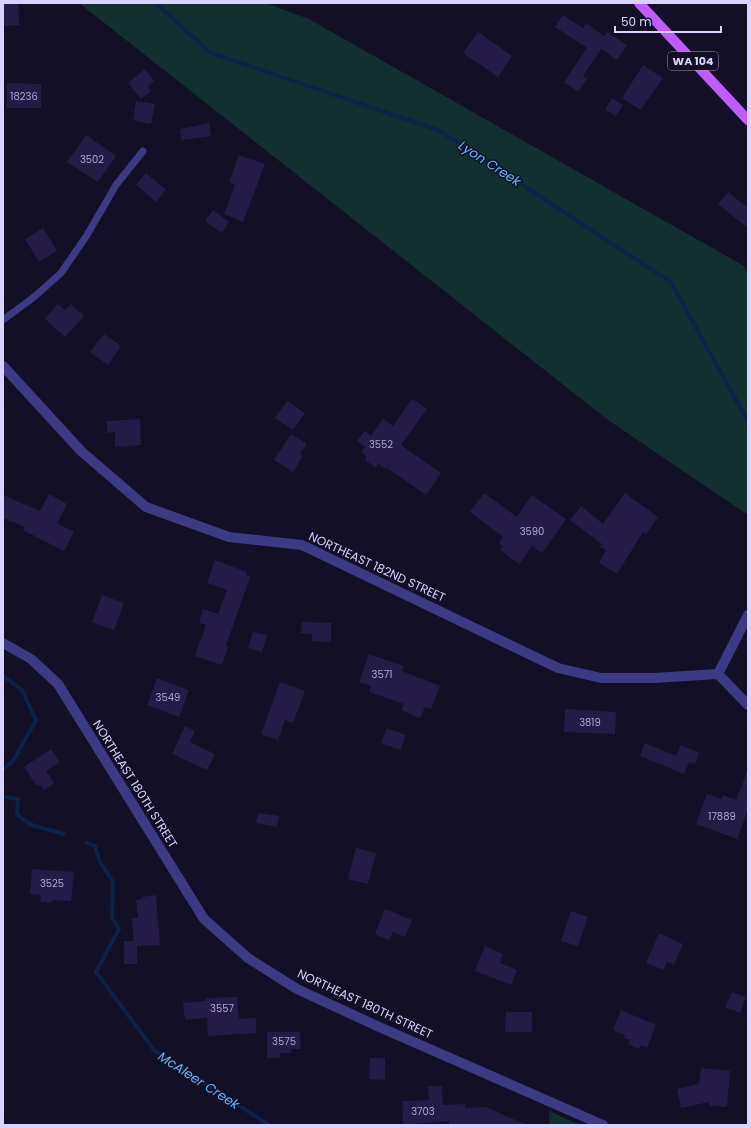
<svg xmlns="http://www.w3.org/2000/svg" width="751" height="1128" font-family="Poppins,sans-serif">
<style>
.green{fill:#12302f}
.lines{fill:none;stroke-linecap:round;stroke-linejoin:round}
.stream{stroke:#0c2248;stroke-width:4}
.building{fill:#241b47}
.service{stroke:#3d3a85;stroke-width:7}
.minor{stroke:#3d3a85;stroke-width:10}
.tertiary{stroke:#3d3a85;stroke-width:10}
.primary{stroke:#c25bff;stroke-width:10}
.labels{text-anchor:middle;stroke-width:3;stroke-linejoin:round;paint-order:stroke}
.number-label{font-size:10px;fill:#aca6d1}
.shield{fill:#130f26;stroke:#9e99be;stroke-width:1}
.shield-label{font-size:11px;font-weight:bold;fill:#d9d4ff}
.street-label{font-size:12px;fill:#d9d4ff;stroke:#130f26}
.water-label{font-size:13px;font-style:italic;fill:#62b6ff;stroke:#130f26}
</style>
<rect width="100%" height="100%" fill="#130f26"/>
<g class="green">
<path d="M79,3H265L309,19L744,266L748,275V515L608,420Z"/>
<path d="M549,1111L580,1125H550Z"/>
</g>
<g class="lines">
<g class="stream">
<path d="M155,3L211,53L438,130L671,282L748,422"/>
<path d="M3,676L22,690L36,720L13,761L3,769"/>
<path d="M3,797L18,799L17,815L32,825L64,834"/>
<path d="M87,843L95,846L100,862L113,882L112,918L119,929L96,972L154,1050L269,1125"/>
</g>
</g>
<g class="building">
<path d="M3,3H18L19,25L4,26Z"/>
<path d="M563,15L583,28L586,23L604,36L607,32L627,45L617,60L601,49L583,76L587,79L578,92L564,82L587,48L555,27Z"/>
<path d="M478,32L512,56L498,77L463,53Z"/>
<path d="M643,65L663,78L640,110L622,98Z"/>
<path d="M145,69L154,81L148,86L151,91L141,99L128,83Z"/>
<path d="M7,83L41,84V108H7Z"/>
<path d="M612,98L623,105L616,116L605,110Z"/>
<path d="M136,101L155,104L151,124L133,120Z"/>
<path d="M209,123L211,136L181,140L180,129Z"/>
<path d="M86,135L116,156L98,182L67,162Z"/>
<path d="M239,155L265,164L243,222L224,214L235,185L229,182Z"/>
<path d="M146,173L166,190L156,202L136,185Z"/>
<path d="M728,192L748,208V228L718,204Z"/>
<path d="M213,210L229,222L222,233L205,221Z"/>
<path d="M43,228L57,251L39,262L25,239Z"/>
<path d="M58,304L65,310L71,304L84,316L65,337L45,319Z"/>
<path d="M104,334L121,346L108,365L90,352Z"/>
<path d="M412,399L427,409L401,445L441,473L426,495L386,467L385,469L378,464L376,468L365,460L367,457L361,452L365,447L357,441L365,431L371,436L383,419L393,426Z"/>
<path d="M287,401L305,413L293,430L275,418Z"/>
<path d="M140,419L141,445L115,447V432L107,433V421Z"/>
<path d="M291,434L307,444L300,454L303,456L293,472L274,460Z"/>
<path d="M484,493L517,517L532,495L566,519L542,553L532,546L519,564L500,550L503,546L498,543L503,537L470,512Z"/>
<path d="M625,493L658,517L646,534L643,532L617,574L599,563L606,550L600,547L602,544L570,520L581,506L603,524Z"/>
<path d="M49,494L67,504L57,523L74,532L64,551L23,530L25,527L3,518V495L40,511Z"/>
<path d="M215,560L247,572L246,575L250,577L226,646L228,647L222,665L195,656L206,625L199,623L203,609L218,614L227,590L207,583Z"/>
<path d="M102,595L124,603L114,630L92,622Z"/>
<path d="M302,622L331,623V642L312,641V634L301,633Z"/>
<path d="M253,632L267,635L262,652L248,648Z"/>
<path d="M369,654L404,666L402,671L440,686L431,709L425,707L420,718L401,710L404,704L369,692L371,686L359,682Z"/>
<path d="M157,678L189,690L179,717L147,705Z"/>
<path d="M280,682L305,691L293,723L285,720L278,740L261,734Z"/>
<path d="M565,709L616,712L615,734L564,732Z"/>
<path d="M185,726L195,731L190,742L215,754L207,770L172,754Z"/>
<path d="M387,728L406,735L400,750L381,743Z"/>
<path d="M645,743L676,756L681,745L699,753L695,764L689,762L684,774L640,756Z"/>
<path d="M51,749L60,762L46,771L54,783L44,790L40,784L37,786L24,767Z"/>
<path d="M747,772L748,809L737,839L696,824L707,794L721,799L723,795L736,800Z"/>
<path d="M258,813L279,816L277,827L256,823Z"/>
<path d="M356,848L376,853L368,884L348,879Z"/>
<path d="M32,869L74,872L71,901L53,900L52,903L40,902L41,895L30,894Z"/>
<path d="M156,895L160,945L137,946V964H124V941H134L132,918H138L136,900L142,899V897Z"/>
<path d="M385,909L412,920L405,937L393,932L389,940L375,934Z"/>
<path d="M571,911L588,917L578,946L561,941Z"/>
<path d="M659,933L683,944L674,965L667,962L664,970L646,963Z"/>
<path d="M485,946L503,954L500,963L517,970L511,985L475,971Z"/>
<path d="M732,992L746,997L740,1013L725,1007Z"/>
<path d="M237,997L239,1019L256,1018V1033L208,1036L207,1018L185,1020L183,1003L206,1001V998Z"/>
<path d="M621,1010L656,1025L647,1048L641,1045L639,1049L628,1044L630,1040L624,1038L625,1035L613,1030Z"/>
<path d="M506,1012H532V1032H505Z"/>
<path d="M267,1032H300L301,1049H291V1053H280V1058H267Z"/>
<path d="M370,1058H385V1080L369,1079Z"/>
<path d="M701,1068L730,1071L727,1107L709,1106V1102L681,1108L677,1089L699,1084Z"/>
<path d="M428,1086H442L443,1105L465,1104V1108L485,1107L527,1125H449V1121L403,1125L402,1101L429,1100Z"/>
</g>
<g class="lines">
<path class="service" d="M3,320L34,297L61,273L87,235L116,185L143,151"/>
<g class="minor">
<path d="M3,366L81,451L146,507L229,537L302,545L558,668L601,678H654L718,674"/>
<path d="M718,674L748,615"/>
<path d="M718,674L748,705"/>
</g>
<path class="tertiary" d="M3,643L31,659L58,684L204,919L248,958L297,989L377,1026L603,1125"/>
<path class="primary" d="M639,3L748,120"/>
</g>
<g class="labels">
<g class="number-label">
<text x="24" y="100">18236</text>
<text x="92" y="163">3502</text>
<text x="381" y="448">3552</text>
<text x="532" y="535">3590</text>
<text x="382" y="678">3571</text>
<text x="168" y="701">3549</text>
<text x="590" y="726">3819</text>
<text x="722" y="820">17889</text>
<text x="52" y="887">3525</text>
<text x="222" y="1012">3557</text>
<text x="284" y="1045">3575</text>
<text x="423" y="1115">3703</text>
</g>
<rect class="shield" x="668" y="52" width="50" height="18" rx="3"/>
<g class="shield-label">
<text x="693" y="65">WA 104</text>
</g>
<g class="street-label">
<text transform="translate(377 567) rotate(25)" y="4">NORTHEAST 182ND STREET</text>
<text transform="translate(135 784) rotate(58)" y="4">NORTHEAST 180TH STREET</text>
<text transform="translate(365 1004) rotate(25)" y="4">NORTHEAST 180TH STREET</text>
</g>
<g class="water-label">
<text transform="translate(490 163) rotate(33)" y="5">Lyon Creek</text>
<text transform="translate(199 1080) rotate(33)" y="5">McAleer Creek</text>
</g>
</g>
<rect width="751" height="1128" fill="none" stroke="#d9d4ff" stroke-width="8"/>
<path d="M615 26v6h106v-6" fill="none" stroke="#d9d4ff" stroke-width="2"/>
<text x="621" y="26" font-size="12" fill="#d9d4ff" stroke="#130f26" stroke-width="3" paint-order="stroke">50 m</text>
</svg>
